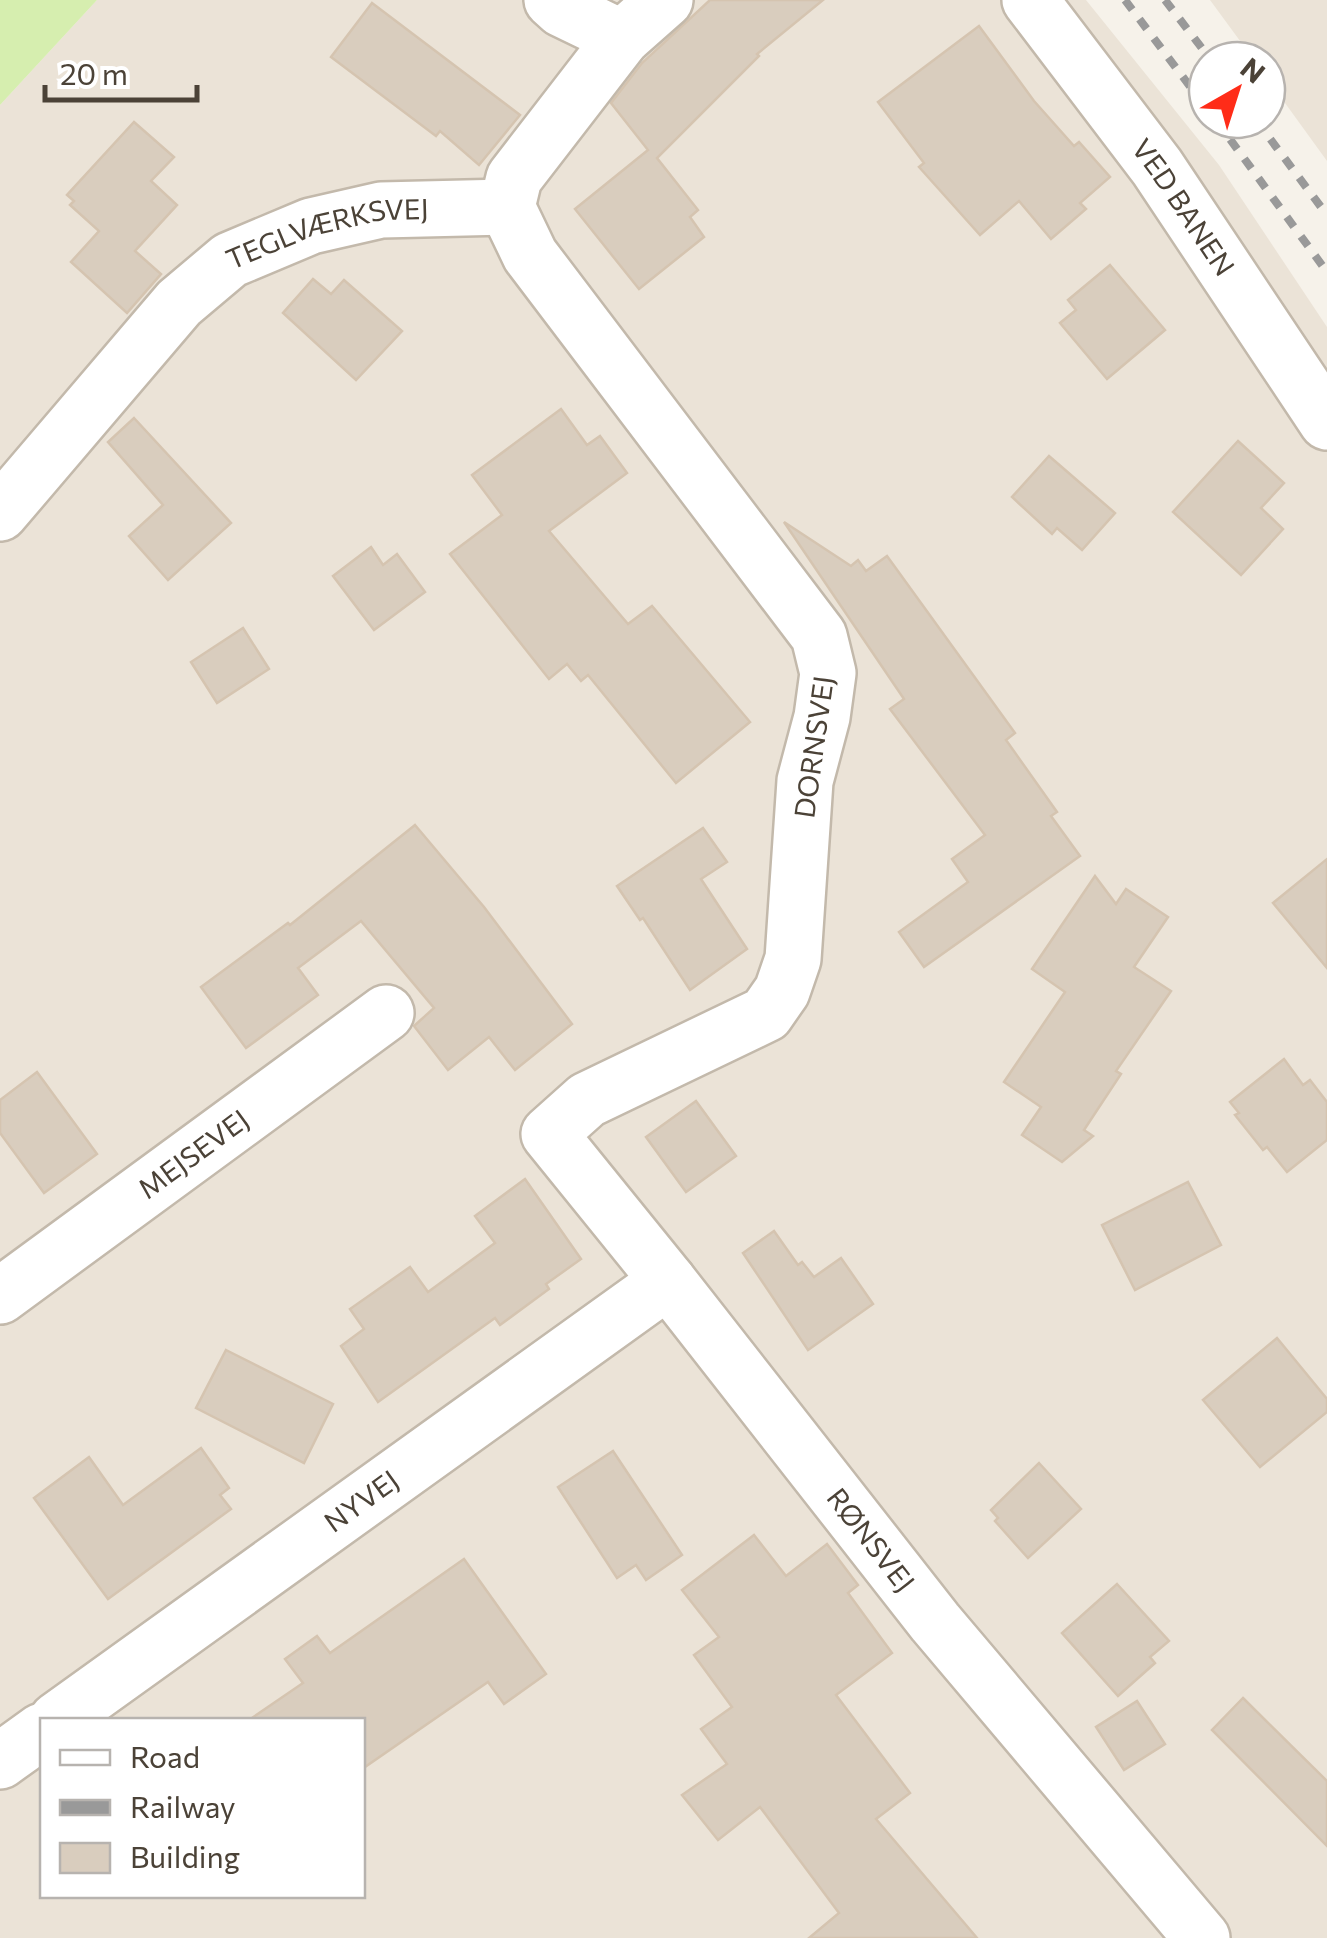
<svg xmlns="http://www.w3.org/2000/svg" width="1327" height="1938" font-family="Commissioner,sans-serif">
<style>
.residential{fill:#ebe3d7;fill-rule:evenodd}
.green{fill:#d6eeaf}
.building{fill:#d9cdbe;stroke:#d5c4b0;stroke-width:2.5}
.lines{fill:none;stroke-linecap:round;stroke-linejoin:round}
.minor-casing{stroke:#c3b9ab;stroke-width:60}
.minor{stroke:#fff;stroke-width:55}
.rail{stroke:#999;stroke-width:8;stroke-dasharray:12 12;stroke-linecap:butt}
.labels{text-anchor:middle;stroke-width:8;stroke-linejoin:round;paint-order:stroke}
.street-label{font-size:28px;fill:#4b4237;stroke:#fff}
</style>
<rect width="100%" height="100%" fill="#f6f2ea"/>
<g class="residential">
<path d="M97,0H1086L1219,165L1327,327V1938H0V105ZM42,1720H362V1896H42Z"/>
<path d="M1210,0H1327V161L1267,78V60H1254Z"/>
</g>
<path class="green" d="M0,0H97L0,105Z"/>
<g class="building">
<path d="M710,0H823L757,54L759,56L657,158L698,210L690,217L704,237L639,289L575,209L648,150L611,103L642,63Z"/>
<path d="M372,3L520,115L479,165L440,131L436,136L331,57Z"/>
<path d="M979,26L1034,101L1074,146L1079,142L1110,177L1080,203L1086,209L1051,239L1019,201L980,235L919,167L924,163L878,102Z"/>
<path d="M134,122L174,157L151,181L177,205L135,251L161,274L127,313L71,262L99,231L70,205L74,201L67,195Z"/>
<path d="M1110,265L1165,330L1107,379L1060,323L1076,310L1068,300Z"/>
<path d="M313,279L331,294L344,280L402,331L356,380L283,313Z"/>
<path d="M561,409L587,445L600,436L627,473L549,531L628,624L652,606L750,722L676,783L588,675L581,681L567,664L549,679L450,554L502,515L472,475Z"/>
<path d="M134,418L231,523L168,580L129,536L163,505L108,442Z"/>
<path d="M1238,441L1284,483L1261,508L1283,529L1241,575L1173,512Z"/>
<path d="M1049,456L1115,513L1082,550L1057,528L1052,534L1012,497Z"/>
<path d="M784,522L851,566L858,560L866,571L887,556L1015,733L1006,740L1057,812L1051,816L1080,856L924,967L899,932L968,882L952,859L985,835L890,709L904,699Z"/>
<path d="M371,547L383,565L397,554L425,592L374,630L333,576Z"/>
<path d="M243,628L269,669L217,703L191,662Z"/>
<path d="M415,825L484,907L572,1024L515,1070L489,1037L448,1070L414,1026L434,1008L361,921L298,968L318,995L246,1048L201,987L288,923L290,925Z"/>
<path d="M703,828L727,862L701,879L747,949L690,990L643,918L640,920L617,886Z"/>
<path d="M1327,859V968L1273,903Z"/>
<path d="M1095,876L1116,904L1126,889L1168,917L1134,967L1171,991L1116,1071L1121,1074L1084,1130L1093,1136L1062,1162L1022,1135L1041,1107L1004,1082L1065,992L1032,969Z"/>
<path d="M1284,1059L1303,1085L1310,1080L1327,1102V1140L1287,1172L1267,1147L1263,1150L1235,1115L1239,1113L1230,1102Z"/>
<path d="M37,1072L97,1154L44,1193L0,1133V1100Z"/>
<path d="M696,1101L736,1156L686,1192L646,1137Z"/>
<path d="M525,1179L581,1259L546,1284L549,1289L500,1325L495,1318L378,1402L341,1346L364,1329L350,1309L410,1267L428,1292L495,1243L475,1216Z"/>
<path d="M1188,1182L1221,1245L1135,1290L1102,1225Z"/>
<path d="M774,1231L798,1265L802,1262L814,1277L841,1258L873,1304L808,1350L743,1253Z"/>
<path d="M1277,1338L1327,1399V1412L1260,1467L1203,1400Z"/>
<path d="M226,1350L333,1404L304,1463L196,1408Z"/>
<path d="M201,1448L229,1488L220,1495L231,1509L108,1599L34,1498L89,1457L123,1505Z"/>
<path d="M613,1451L682,1555L646,1580L636,1565L617,1578L558,1487Z"/>
<path d="M1039,1463L1081,1509L1028,1558L995,1521L998,1518L991,1510Z"/>
<path d="M754,1535L786,1576L827,1544L858,1585L848,1593L892,1653L836,1695L910,1793L876,1819L977,1938H809L839,1913L760,1807L718,1840L682,1795L727,1764L701,1729L732,1707L694,1655L719,1637L682,1590Z"/>
<path d="M464,1559L546,1674L504,1704L488,1682L362,1769V1720H249L303,1683L285,1659L317,1636L330,1653Z"/>
<path d="M1117,1584L1169,1641L1150,1657L1155,1663L1118,1696L1062,1633Z"/>
<path d="M1243,1698L1327,1781V1846L1212,1730Z"/>
<path d="M1137,1701L1165,1744L1124,1770L1096,1727Z"/>
</g>
<g class="lines">
<g class="minor-casing">
<g id="minor">
<path d="M552,0L562,9L622,38"/>
<path id="s1" d="M1030,0L1157,167L1327,422"/>
<path id="s2" d="M507,207L530,255L819,636L828,673L822,717L805,781L793,959L782,991L766,1014L587,1100L549,1134L668,1281L935,1622L1202,1938"/>
<path d="M507,207L514,178L622,38L665,0"/>
<path id="s3" d="M0,513L179,303L230,260L311,226L381,210L507,207"/>
<path id="s4" d="M0,1296L386,1013"/>
<path id="s5" d="M57,1720L668,1281"/>
<path d="M0,1761L42,1731"/>
</g>
</g>
<use href="#minor" class="minor"/>
<g class="rail">
<path d="M1125,0L1207,109"/>
<path d="M1165,0L1211,60"/>
<path d="M1216,120L1327,272"/>
<path d="M1256,120L1327,215"/>
</g>
</g>
<g class="labels">
<g class="street-label">
<text dy="10" stroke="none"><textPath href="#s1" startOffset="258">VED BANEN</textPath></text>
<text dy="10" stroke="none"><textPath href="#s3" startOffset="445">TEGLVÆRKSVEJ</textPath></text>
<text transform="translate(814 747) rotate(-82)" y="10">DORNSVEJ</text>
<text dy="10" stroke="none"><textPath href="#s4" startOffset="240">MEJSEVEJ</textPath></text>
<text dy="10" stroke="none"><textPath href="#s5" startOffset="375">NYVEJ</textPath></text>
<text dy="10" stroke="none"><textPath href="#s2" startOffset="1688">RØNSVEJ</textPath></text>
</g>
</g>
<rect x="40" y="1718" width="325" height="180" fill="#ffffff" stroke="#b7b3af" stroke-width="2.5"/>
<rect x="60" y="1750" width="50" height="15" fill="#ffffff" stroke="#b7b3af" stroke-width="2.5"/>
<text x="130" y="1768" font-size="30" fill="#4b4237">Road</text>
<rect x="60" y="1800" width="50" height="15" fill="#999999" stroke="#b7b3af" stroke-width="2.5"/>
<text x="130" y="1818" font-size="30" fill="#4b4237">Railway</text>
<rect x="60" y="1843" width="50" height="30" fill="#d9cdbe" stroke="#b7b3af" stroke-width="2.5"/>
<text x="130" y="1868" font-size="30" fill="#4b4237">Building</text>
<g transform="translate(1237 90) rotate(39)"><circle r="48" fill="#ffffff" stroke="#b7b3af" stroke-width="2.5"/>
<path d="M0-8L18 38L0 25L-18 38Z" fill="#ff2c18"/>
<text y="-15" font-size="28" font-weight="bold" text-anchor="middle" fill="#4b4237">N</text>
</g>
<path d="M45 85v15h152v-15" fill="none" stroke="#4b4237" stroke-width="5"/>
<text x="60" y="85" font-size="30" fill="#4b4237" stroke="#ffffff" stroke-width="8" paint-order="stroke">20 m</text>
</svg>
